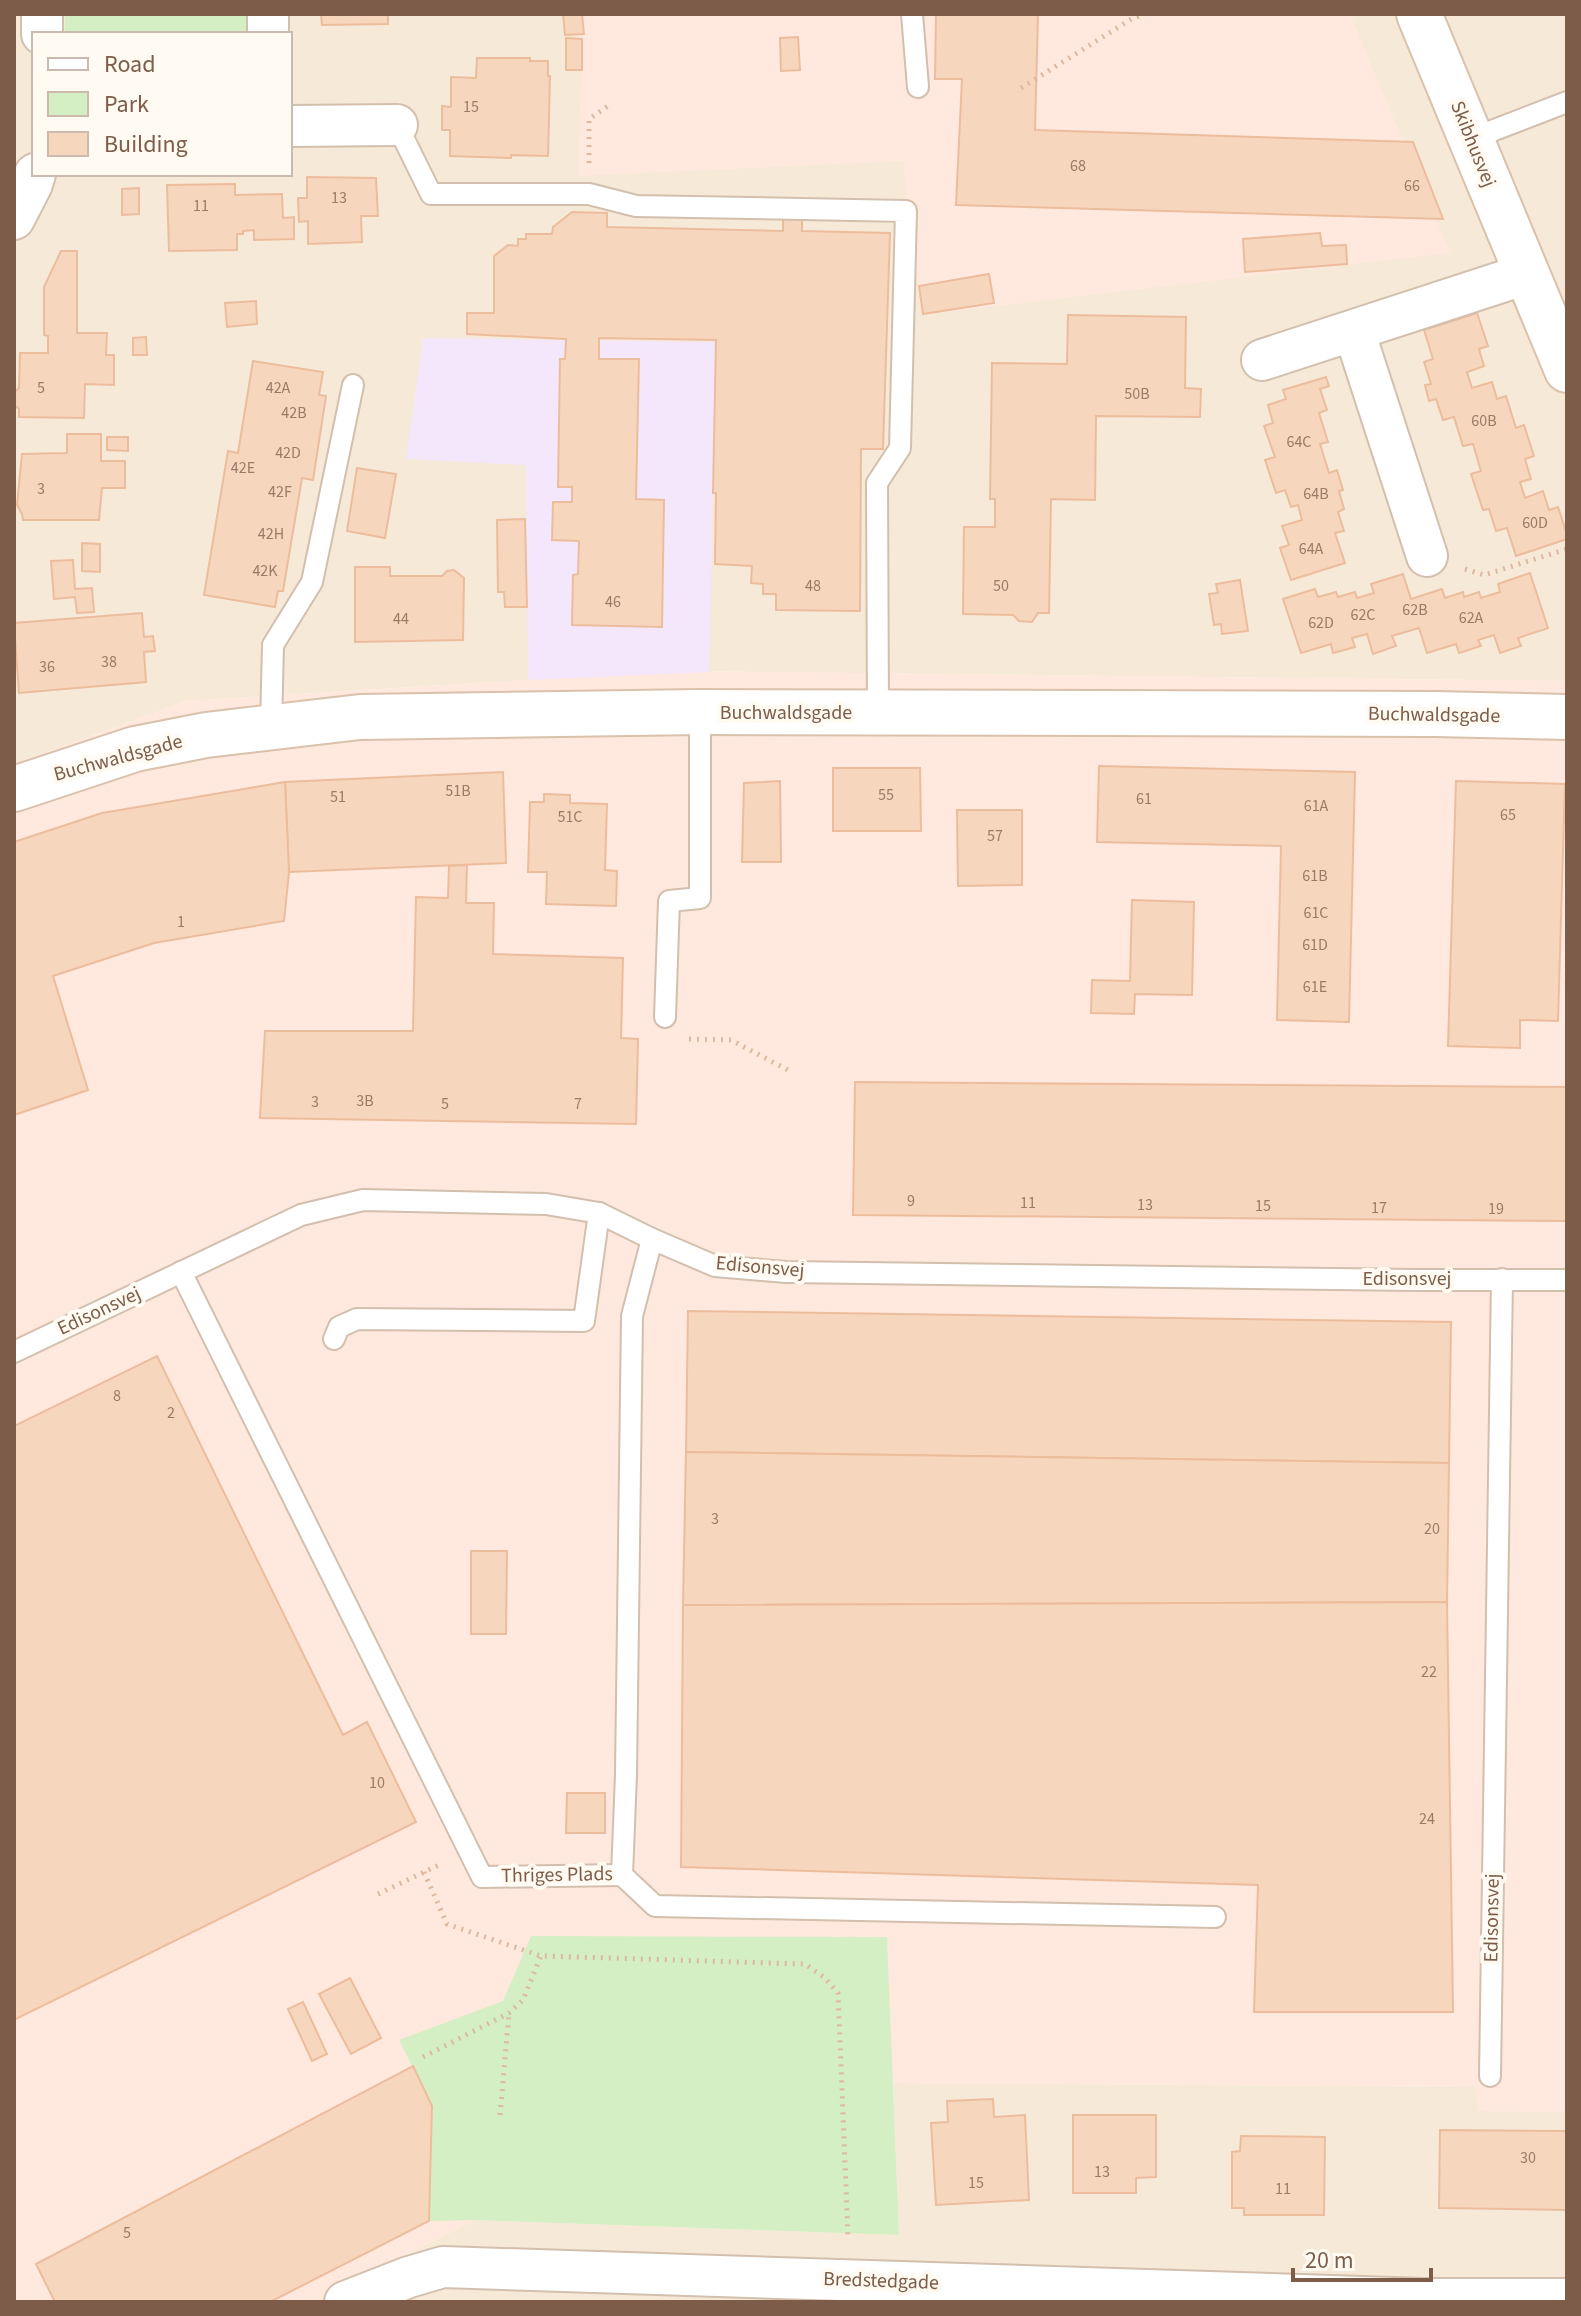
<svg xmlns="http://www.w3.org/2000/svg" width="1581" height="2316" viewBox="0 0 1581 2316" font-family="'Source Sans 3',sans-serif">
<rect width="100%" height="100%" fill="#fef7ea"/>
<!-- residential -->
<g fill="#f7e9d7" fill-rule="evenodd">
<path d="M14,14h1553v667l-892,-10 -489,30 -172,63zM34,34h256v140h-256z"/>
<path d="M893,2083l584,4 1,24 89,1v190h-1255l163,-82 424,15z"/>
</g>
<!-- commercial -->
<g fill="#ffe8dd">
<path d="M580,14h770l100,239 -529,62 -18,-154 -325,15 4,-140z"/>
<path d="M675,671l892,10v1431l-89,-1 -2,-24 -583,-4 6,152 -424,-15 -163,82h-298v-1538l172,-63z"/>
</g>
<!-- education -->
<path fill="#f4e6fb" d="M423,338l293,4 -7,330 -181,8 -2,-215 -120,-6z"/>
<!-- green -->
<g fill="#d5efc5">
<rect x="65" y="14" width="184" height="20"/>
<path d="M531,1936l356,1 12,298 -424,-15 -46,1 3,-115 -33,-66 104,-39z"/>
</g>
<!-- building -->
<g fill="#f7d6be" stroke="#ecbd9d" stroke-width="2">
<path d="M321,14h67v10l-66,1z"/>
<path d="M563,14h19l2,20 -19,1z"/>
<path d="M936,14h102l-3,116 378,12 30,77 -487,-14 6,-126h-27z"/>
<path d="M798,37l2,33 -19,1 -1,-33z"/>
<path d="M566,38l16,1v31h-16z"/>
<path d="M477,58h53v3h18v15h2l-2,80 -37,-1v3l-61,-2v-26h-8v-24l9,1v-30l25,1z"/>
<path d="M307,177l69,1 2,38h-17l1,26 -54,2v-23l-9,1 -1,-24h9z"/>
<path d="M235,184v11l47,-1 1,24 11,-1v22l-40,1v-10l-11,1v3h-6v16l-68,1 -2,-66z"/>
<path d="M139,188v26l-17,1v-26z"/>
<path d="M572,212l35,1v14l176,4v-13h19v13l88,2 -7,216h-22l-1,162 -84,-1v-16h-13v-10l-12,-1 1,-17 -37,-2 1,-71h-3l3,-153 -117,-2v21h40l-3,140 28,1 -2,127 -90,-2 1,-50 5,-1 1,-33 -27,-1 1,-38h19v-15h-14l2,-128h5l1,-20 -99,-5v-21h27v-57l14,-11 10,1v-7h8v-5h26l1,-7z"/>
<path d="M1320,233l2,13 24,-1 1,19 -102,8 -2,-33z"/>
<path d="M61,251h16v82h30l-1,22h8v30l-29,-1 -1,34 -65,-1v-8l-5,-4v-13l5,-4 1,-35h28v-17l-4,-1v-48z"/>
<path d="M989,274l5,29 -71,11 -4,-28z"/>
<path d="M256,301l1,23 -30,3 -2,-24z"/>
<path d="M1477,313l11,33 -9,3 5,17 -17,6 5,16 20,-6 5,17 9,-3 10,32 8,-3 10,31 -9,3 6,20 -11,3 5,16 18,-7 6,19 9,-3 9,28v4l-51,17 -9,-28 -11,3 -7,-22 -6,1 -12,-36 10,-3 -8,-27 -10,2 -9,-29 -11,3 -7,-21 -7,2 -4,-16 6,-1 -7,-22 9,-3 -9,-29z"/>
<path d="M1068,315l118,2 -1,71 16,1 -1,28 -104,-1 -1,84 -44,-1 -2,114h-11l-6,9 -13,-1 -6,-6 -50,-1 1,-87h31v-28h-5l2,-136 75,1z"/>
<path d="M146,337l1,18h-14v-17z"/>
<path d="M253,361l70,11 -4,23 7,1 -13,84 -11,-2 -19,113h-5l-3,16 -71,-12 24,-144 10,2z"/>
<path d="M1326,377l3,9 -9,3 7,21 -8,3 9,29 -8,2 9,29 8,-3 6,20 -4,1 5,18 -6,3 6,19 -9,2 10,30 -54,17 -11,-32 9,-3 -7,-19 20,-6 -4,-15 -7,2 -6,-17 -9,3 -11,-33 10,-3 -11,-31 9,-3 -5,-18 18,-6 -3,-9z"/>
<path d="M67,434h34v27h24v27h-23l-3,32h-76l-1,-6 -5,-9 5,-51 45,-1z"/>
<path d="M107,437h21v14l-21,-1z"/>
<path d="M357,468l39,6 -11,64 -38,-7z"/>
<path d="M525,519l2,88h-22l-1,-15h-6l-1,-72z"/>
<path d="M82,543l18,1v28l-18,-1z"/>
<path d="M73,560l2,29 17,-1 2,24 -17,1 -2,-16 -21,2 -3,-38z"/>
<path d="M355,567h35v9h52l5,-5 7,-1 10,8 -1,62 -108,2z"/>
<path d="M1530,573l18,55 -30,10 3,8 -21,7 -6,-18 -16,5 3,6 -22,7 -3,-9 -29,9 -8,-25 -27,8 4,10 -23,8 -6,-20 -15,4 3,9 -22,6 -2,-9 -30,9 -18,-54 32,-10 3,8 18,-5 2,5 17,-5 2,6 17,-5 -3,-9 32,-10 8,25 31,-10 3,9 18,-6 1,5 15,-5 2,6 19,-6 -2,-8z"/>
<path d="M1240,580l8,51 -26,3 -1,-10 -7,1 -5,-31 9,-1 -2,-9z"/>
<path d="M142,613l2,24 9,-1 2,15 -11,1 2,30 -127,11 -5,-70z"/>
<path d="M1099,766l256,6 -6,250 -72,-2 4,-174 -184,-4z"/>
<path d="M833,768h87l1,63h-88z"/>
<path d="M503,772l3,91 -217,9 -4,-90z"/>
<path d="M780,781l1,81h-39l2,-79z"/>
<path d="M1456,781l109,3 -7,237 -38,-1v28l-72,-2z"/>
<path d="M285,782l4,90 -5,49 -130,22 -101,33 35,114 -74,25v-273l88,-29z"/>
<path d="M544,794l26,1v8l37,1 -2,66 12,1 -1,35 -70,-2 1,-32h-19l2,-70h14z"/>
<path d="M957,810h65v75l-64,1z"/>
<path d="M467,865l-1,38h28l-1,51 130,4 -2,80 17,1 -2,85 -376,-6 5,-87h148l3,-134 32,1 1,-32z"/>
<path d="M1132,900l62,2 -2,93 -57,-1 -1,20 -43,-1 1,-33 38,1z"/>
<path d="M855,1082l712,5v134l-714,-6z"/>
<path d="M688,1311l763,11 -2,141 -763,-11z"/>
<path d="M157,1356l186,379 24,-13 49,100 -402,198v-594z"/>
<path d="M686,1452l763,11 -2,139 -764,3z"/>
<path d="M471,1551h36l-1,83h-35z"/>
<path d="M1447,1602l6,410h-199l4,-127 -577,-18 2,-262z"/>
<path d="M567,1793h38v40h-39z"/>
<path d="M350,1978l31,60 -30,16 -32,-60z"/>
<path d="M303,2002l24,52 -15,7 -24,-52z"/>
<path d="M413,2066l19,40 -3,115 -159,81h-215l-19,-38z"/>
<path d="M993,2099l1,18 31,-2 4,85 -93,5 -5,-82 17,-1 -1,-21z"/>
<path d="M1073,2115h83v62l-20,1v15h-63z"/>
<path d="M1440,2130l127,1v79l-128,-2z"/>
<path d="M1241,2136l84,1 -1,78h-80v-7h-12v-56l8,-1z"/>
</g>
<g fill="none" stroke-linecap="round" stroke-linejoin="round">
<!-- lane casing -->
<g stroke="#d3bfad" stroke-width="24">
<g id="lane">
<path d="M912,14l6,73"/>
<path d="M397,125l34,69h158l47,12 270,5 -6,237 -23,35 1,230"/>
<path d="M1471,139l96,-37"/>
<path d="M271,726l2,-81 39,-63 41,-197"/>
<path d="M665,1017l4,-116 31,-3v-186"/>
<path d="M181,1272l301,605 140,-2 4,-101 6,-458 20,-77"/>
<path d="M334,1339l5,-12 18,-8 227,2 15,-108"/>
<path d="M14,1352l287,-137 62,-15 183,4 53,9 53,26 63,27 71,6 630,8h151"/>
<path d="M622,1875l33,31 560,11"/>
<path d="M1490,2076l12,-797"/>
</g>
</g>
<!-- street casing -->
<g stroke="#d3bfad" stroke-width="44">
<g id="street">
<path d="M42,14v20"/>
<path d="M268,14v20"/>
<path d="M290,126l107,-1"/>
<path d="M14,219l18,-35 3,-10"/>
<path d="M1354,331l73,225"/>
<path d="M1262,360l264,-86"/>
<path d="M345,2302l64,-25 34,-10 981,32h143"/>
</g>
</g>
<!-- secondary casing -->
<g stroke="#d9c1ac" stroke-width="48">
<g id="secondary">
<path d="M1419,14l148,356"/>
<path d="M14,789l121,-40 71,-14 154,-18 340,-5 735,2 132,3"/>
</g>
</g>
<!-- path -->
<g stroke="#ddb9a0" stroke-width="5" stroke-dasharray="2 6" stroke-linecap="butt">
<path d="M1021,88l112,-70 12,-4"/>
<path d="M589,163v-44l19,-13"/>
<path d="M1465,569l19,6 83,-26"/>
<path d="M689,1039l42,1 57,30"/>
<path d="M424,1872l23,52 94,32 264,8 20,14 13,15 10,243"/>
<path d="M378,1894l61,-29"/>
<path d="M423,2057l86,-44 14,-13 18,-44"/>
<path d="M500,2115l9,-101"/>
</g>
<!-- lane -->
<use href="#lane" stroke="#fff" stroke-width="20"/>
<!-- street -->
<use href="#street" stroke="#fff" stroke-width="40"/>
<!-- secondary -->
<use href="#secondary" stroke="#fff" stroke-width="44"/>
</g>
<g text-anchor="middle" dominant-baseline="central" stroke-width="8" stroke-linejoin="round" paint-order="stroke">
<!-- number labels -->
<g font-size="16" fill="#9c7b66">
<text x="471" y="107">15</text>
<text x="1078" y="166">68</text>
<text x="1412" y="186">66</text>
<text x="339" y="198">13</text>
<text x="201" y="206">11</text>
<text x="41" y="388">5</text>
<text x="278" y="388">42A</text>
<text x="1137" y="394">50B</text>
<text x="294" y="413">42B</text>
<text x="1484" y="421">60B</text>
<text x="1299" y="442">64C</text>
<text x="288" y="453">42D</text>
<text x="243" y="468">42E</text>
<text x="41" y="489">3</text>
<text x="280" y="492">42F</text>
<text x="1316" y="494">64B</text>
<text x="1535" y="523">60D</text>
<text x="271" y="534">42H</text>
<text x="1311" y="549">64A</text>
<text x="265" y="571">42K</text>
<text x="813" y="586">48</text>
<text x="1001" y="586">50</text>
<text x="613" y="602">46</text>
<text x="1415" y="610">62B</text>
<text x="1363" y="615">62C</text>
<text x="1471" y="618">62A</text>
<text x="401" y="619">44</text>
<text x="1321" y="623">62D</text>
<text x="109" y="662">38</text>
<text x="47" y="667">36</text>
<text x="458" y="791">51B</text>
<text x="886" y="795">55</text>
<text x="338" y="797">51</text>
<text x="1144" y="799">61</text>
<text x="1316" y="806">61A</text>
<text x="1508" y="815">65</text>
<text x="570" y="817">51C</text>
<text x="995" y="836">57</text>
<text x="1315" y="876">61B</text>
<text x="1316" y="913">61C</text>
<text x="181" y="922">1</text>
<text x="1315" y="945">61D</text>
<text x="1315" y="987">61E</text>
<text x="365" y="1101">3B</text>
<text x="315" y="1102">3</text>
<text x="445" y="1104">5</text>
<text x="578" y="1104">7</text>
<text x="911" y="1201">9</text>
<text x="1028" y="1203">11</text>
<text x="1145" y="1205">13</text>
<text x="1263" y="1206">15</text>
<text x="1379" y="1208">17</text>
<text x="1496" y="1209">19</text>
<text x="117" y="1396">8</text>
<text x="171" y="1413">2</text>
<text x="715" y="1519">3</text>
<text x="1432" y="1529">20</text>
<text x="1429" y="1672">22</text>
<text x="377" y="1783">10</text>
<text x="1427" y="1819">24</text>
<text x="1528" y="2158">30</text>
<text x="1102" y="2172">13</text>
<text x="976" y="2183">15</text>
<text x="1283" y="2189">11</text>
<text x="127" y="2233">5</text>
</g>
<!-- street labels -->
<g font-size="20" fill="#7d5d49" stroke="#fffaf2">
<text transform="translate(1473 144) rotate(68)">Skibhusvej</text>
<text x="786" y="713">Buchwaldsgade</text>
<text transform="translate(1434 715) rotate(1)">Buchwaldsgade</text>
<text transform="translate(118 758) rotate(-15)">Buchwaldsgade</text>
<text transform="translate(760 1267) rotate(5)">Edisonsvej</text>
<text x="1407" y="1279">Edisonsvej</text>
<text transform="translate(99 1311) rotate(-25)">Edisonsvej</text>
<text transform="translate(557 1875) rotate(-1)">Thriges Plads</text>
<text transform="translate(1492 1918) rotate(-89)">Edisonsvej</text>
<text transform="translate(881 2281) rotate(2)">Bredstedgade</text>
</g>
</g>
<!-- border -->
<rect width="1581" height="2316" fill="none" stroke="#7d5d49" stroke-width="32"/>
<!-- legend -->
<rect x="32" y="32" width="260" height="144" fill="#fffaf2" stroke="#cbbbae" stroke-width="2"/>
<rect x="48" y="58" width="40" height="12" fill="#ffffff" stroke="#cbbbae" stroke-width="2"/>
<text x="104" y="72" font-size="24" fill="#7d5d49">Road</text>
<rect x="48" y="92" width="40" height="24" fill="#d5efc5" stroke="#cbbbae" stroke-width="2"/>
<text x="104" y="112" font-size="24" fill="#7d5d49">Park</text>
<rect x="48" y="132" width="40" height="24" fill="#f7d6be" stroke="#cbbbae" stroke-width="2"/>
<text x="104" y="152" font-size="24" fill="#7d5d49">Building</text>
<!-- scale -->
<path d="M1293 2268v12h138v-12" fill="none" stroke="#7d5d49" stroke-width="4"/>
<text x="1305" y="2268" font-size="24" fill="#7d5d49" stroke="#fffaf2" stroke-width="6" paint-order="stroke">20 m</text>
</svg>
